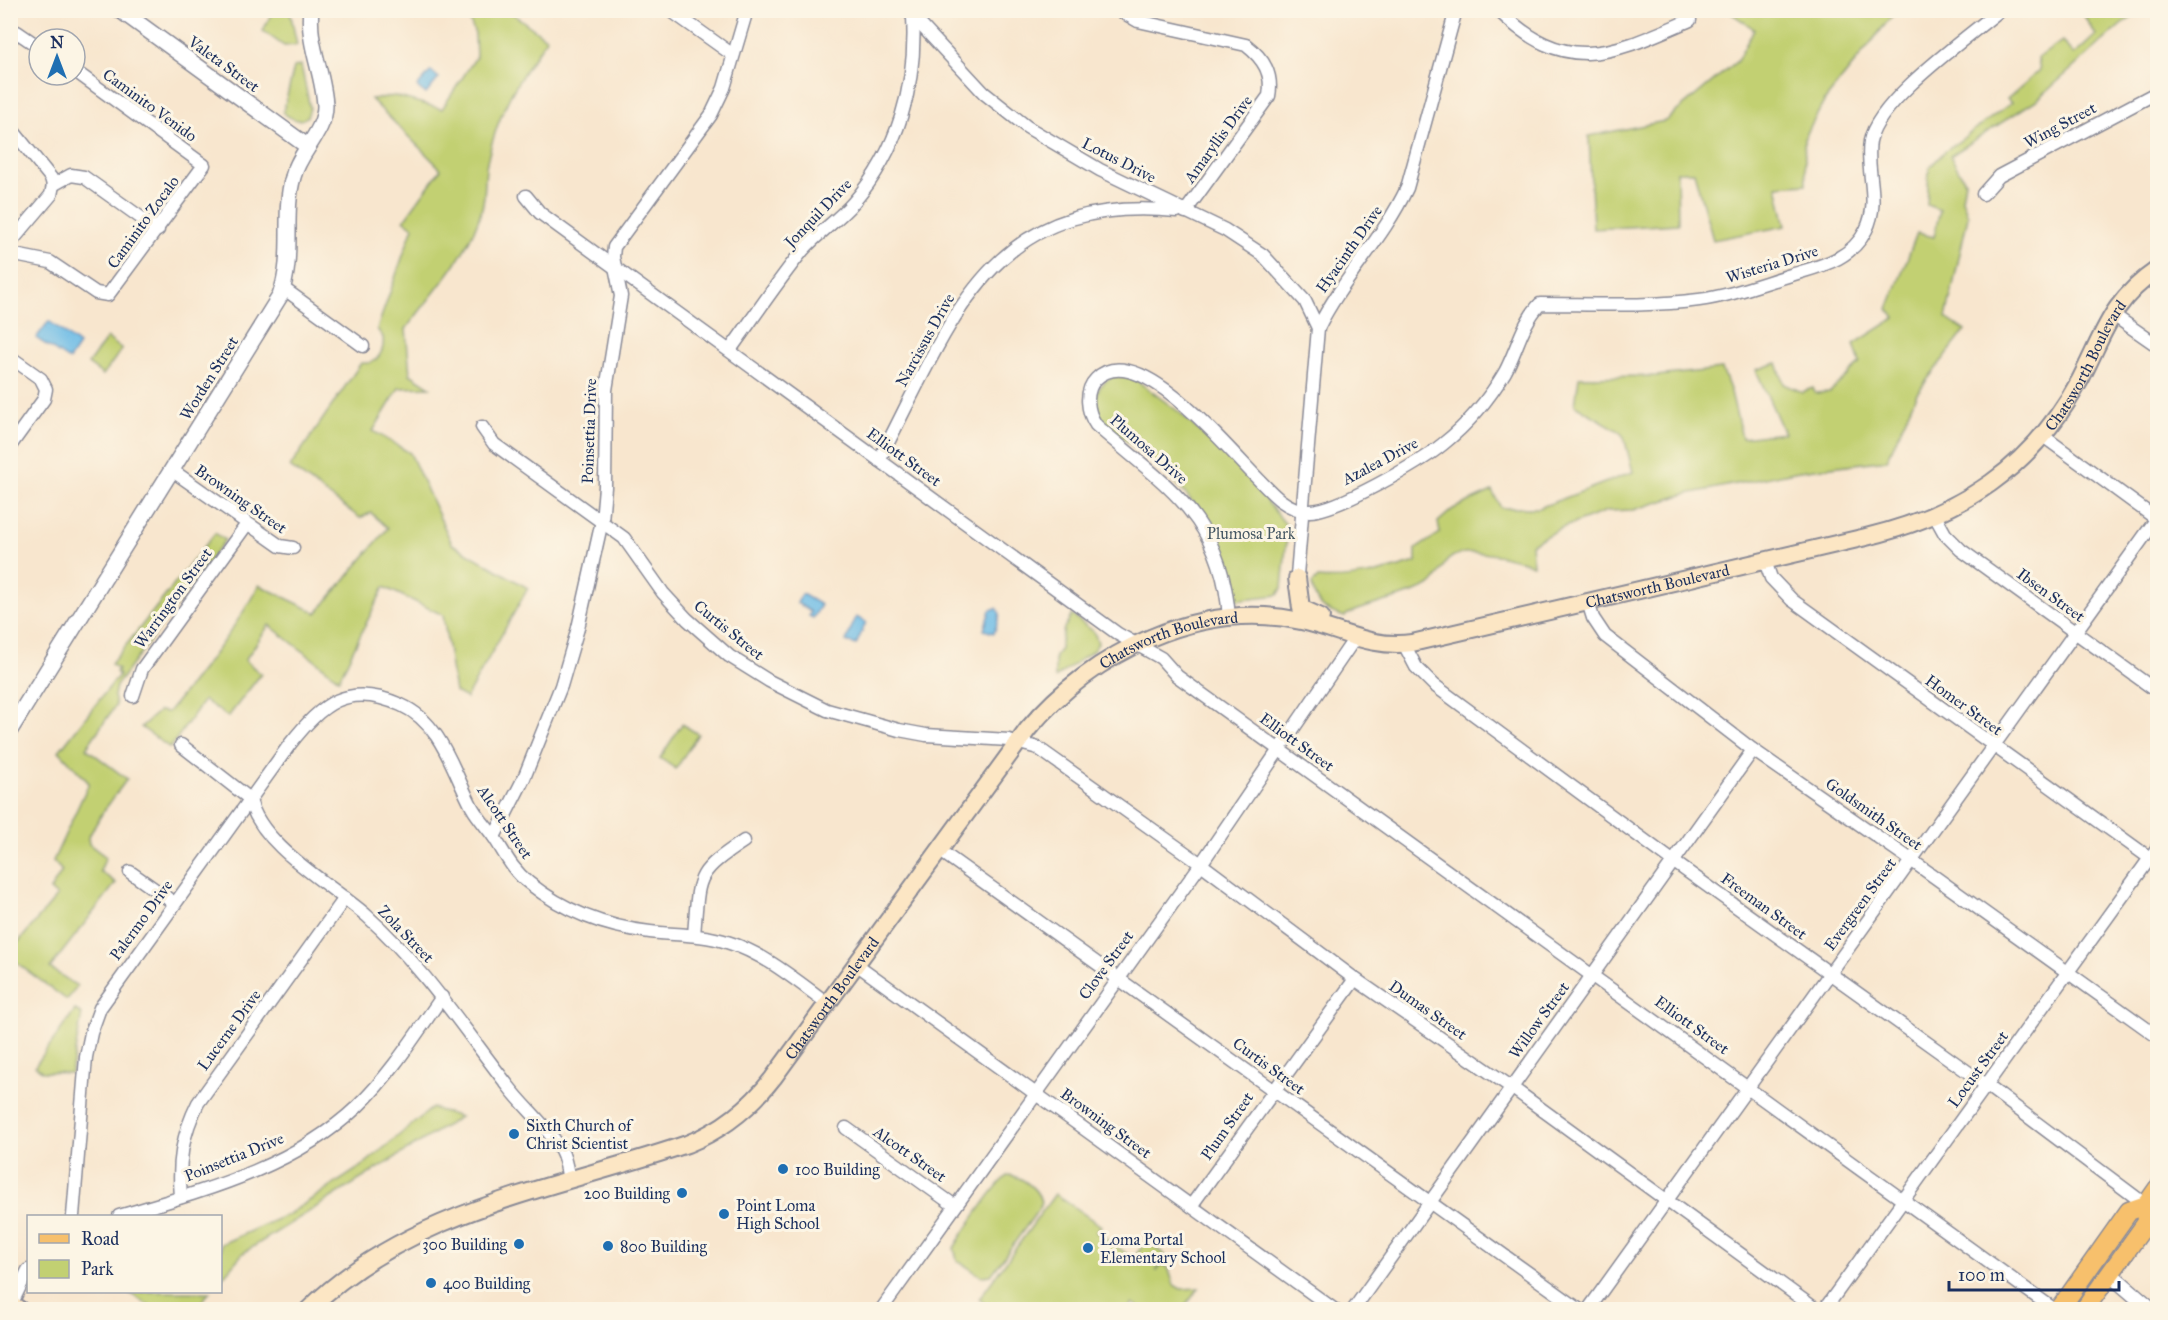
<svg xmlns="http://www.w3.org/2000/svg" width="2168" height="1320" viewBox="0 0 2168 1320" font-family="'IM FELL Great Primer',serif">
<rect width="100%" height="100%" fill="#fcf5e5"/>
<filter id="ink" filterUnits="userSpaceOnUse"><feTurbulence type="fractalNoise" baseFrequency=".0167" numOctaves="2"/><feDisplacementMap in="SourceGraphic" scale="12" xChannelSelector="R" yChannelSelector="G"/><feConvolveMatrix kernelMatrix="1 2 1 2 8 2 1 2 1" color-interpolation-filters="sRGB"/></filter>
<filter id="wash" filterUnits="userSpaceOnUse"><feTurbulence type="fractalNoise" baseFrequency=".008" numOctaves="4" result="noise"/><feDisplacementMap in="SourceGraphic" scale="24" xChannelSelector="R" yChannelSelector="G"/><feGaussianBlur stdDeviation="1.35" result="paint"/><feColorMatrix in="noise" values="0 0 0 0 0 0 0 0 0 0 0 0 0 0 0 0 0 1.4 0 .05"/><feComposite in="paint" operator="in"/></filter>
<g filter="url(#wash)">
<rect width="100%" height="100%" fill="#f8e6ce"/>
<!-- green -->
<g fill="#c2d072" stroke="#6e8068" stroke-width="1.5">
<path d="M273,10l17,1 7,34 -13,1 -21,-15z"/>
<path d="M466,11h43l38,28c-31,43 -48,70 -60,123 -3,15 -1,31 -5,46 -11,45 -49,84 -76,121l4,45 20,13 -31,1 -26,43 37,22 42,91 76,44 -62,110 -11,-6 -12,-77 -59,-28 -45,92 -70,-54 -24,35 16,14 -33,43 -24,-17 -34,48 -29,-21 18,-16 9,1c33,-40 66,-81 91,-127l58,28 71,-85 -17,-15 -11,5 -70,-51 71,-104c16,2 24,-11 22,-26l-6,-8 36,-102 -9,-7 37,-51 -70,-70 24,-3 47,13 34,-52 -1,-23z"/>
<path d="M1728,11h168l-71,89 -21,39 2,45 -29,2 9,40 -73,14 -19,-68h-17l1,52 -85,5 -4,-93 76,-15 72,-60 17,-32z"/>
<path d="M2086,11h56l-21,14 -83,74 -88,57 15,25 -3,18 6,17 -22,102 19,13 -48,62 -30,67 -88,11 -117,24 -49,15 -26,1 -48,18 -28,15 2,21c-19,-7 -69,-21 -85,-5 -7,7 -10,21 -19,26 -23,12 -57,17 -83,29l-1,2c-20,-6 -30,-11 -33,-33l6,-6c34,3 66,-6 98,-16v-13l24,-16 -2,-11 15,-13 39,-18 9,17h38l94,-36 -9,-35 -5,-6 -44,-26 4,-28 78,-1 65,-7 9,23 11,46 42,-5 -28,-63 21,-7 7,21 18,8 11,-4 2,5 15,-1 30,-29 -6,-19 41,-26 -7,-9 29,-76 17,4 6,-27 -13,-5 2,-37 14,-15 68,-50 -4,-4 33,-29 -2,-12 24,-17 12,14 22,-20 -13,-21z"/>
<path d="M301,65l9,43 -3,9c-9,6 -15,2 -24,-4l11,-46z"/>
<path d="M107,338l15,11 -19,26 -15,-11z"/>
<path d="M1114,376l18,1 47,35 64,60 44,54 -3,4 3,6 -5,52 -4,7 -44,5c-10,-64 -40,-105 -90,-146 -14,-12 -36,-23 -46,-39 -6,-18 -1,-31 16,-39z"/>
<path d="M215,533l10,7 -109,146 -2,10 2,9 -30,43 41,31 -24,33 -15,26 1,6 17,13 -6,14 16,12 -66,85 27,18 -10,14 -57,-42 1,-7 46,-55 -7,-6 12,-19 -9,-10 36,-78 -30,-32 60,-76 -3,-3 2,-3 -7,-5z"/>
<path d="M1072,615l22,17 4,11 -4,7 -39,28v-22l4,-4 5,-24z"/>
<path d="M682,724l16,10 -22,35 -16,-11z"/>
<path d="M75,1010l7,4 -11,59 -28,-1 -8,-6z"/>
<path d="M432,1108l28,9 -217,136 -22,26v-35l68,-30 73,-48z"/>
<path d="M1009,1175c14,2 33,16 32,31l-47,65 -3,4 -10,1 -24,-16 -3,-12c7,-12 45,-70 55,-73z"/>
<path d="M1055,1194l46,32 -5,6 37,26 14,-17 19,15 -10,15 5,-6 7,2 6,18 7,4 18,-1 -16,21h-41l-9,-6 -5,7h-135l-14,-11z"/>
<path d="M128,1292h82l-16,18 -40,-1z"/>
</g>
<!-- water -->
<g fill="#6cbbe6" stroke="#4475a2" stroke-width="1.5">
<path d="M431,71l8,7 -13,16 -9,-7z"/>
<path d="M49,321l30,24 -10,15 -33,-22z"/>
<path d="M802,594l19,11 -8,13 -4,-2 2,-4 -14,-9z"/>
<path d="M997,608l3,6 -6,19 -10,-3 6,-20z"/>
<path d="M856,617l10,5 -10,23 -10,-4z"/>
</g>
</g>
<g filter="url(#ink)">
<g fill="none" stroke-linecap="round" stroke-linejoin="round">
<!-- minor casing -->
<g stroke="#8a8a96" stroke-width="15">
<g id="minor">
<path d="M670,10l63,45"/>
<path d="M907,10l77,83 43,34 73,43 125,60 38,25 42,46 13,27"/>
<path d="M1119,10l19,11 108,24c18,14 27,29 23,51l-84,116"/>
<path d="M1498,10c69,67 114,44 192,10"/>
<path d="M10,40l7,-8 22,15"/>
<path d="M10,127l41,51 2,7"/>
<path d="M53,185l18,-10 13,2 74,53"/>
<path d="M1983,194l16,-18 159,-84"/>
<path d="M526,196l14,17 578,421 43,24 16,18 878,634"/>
<path d="M11,242l40,-47 2,-10"/>
<path d="M15,255l35,7 46,31 12,2 96,-130 -129,-94"/>
<path d="M283,288l80,58"/>
<path d="M2112,314l46,32"/>
<path d="M730,350c24,-33 47,-68 73,-100 15,-17 35,-30 50,-47 45,-52 64,-118 60,-186"/>
<path d="M10,357l31,22 5,10 -2,10 -34,47"/>
<path d="M482,427l12,17 130,94 39,55 24,26 42,37 40,25 58,29 72,20 27,5 83,5 29,8 163,116 154,115 156,108 306,223"/>
<path d="M2043,436l115,84"/>
<path d="M879,460c73,-139 110,-268 298,-249"/>
<path d="M173,471l107,75 13,2"/>
<path d="M1935,516l10,18 16,16 197,142"/>
<path d="M1765,561l6,17 21,22 366,264"/>
<path d="M1296,587l22,-259c25,-50 65,-89 89,-140l49,-178"/>
<path d="M1588,602l5,16 12,18 148,114 158,110 247,177"/>
<path d="M1229,618c-7,-103 -63,-131 -133,-193 -9,-13 -12,-34 0,-46 46,-47 151,96 184,121 8,6 19,11 29,11 26,1 112,-49 134,-67 24,-19 46,-45 62,-72 12,-22 17,-49 35,-68 52,0 107,3 159,-4 31,-4 62,-16 92,-25 29,-9 60,-15 75,-45 15,-30 -1,-59 4,-89 8,-41 97,-103 130,-131"/>
<path d="M1404,644l12,23 18,18 240,177 312,223 160,120"/>
<path d="M133,696l9,-27 105,-145"/>
<path d="M181,745l69,54c9,46 82,86 117,117 56,50 96,112 142,171 16,21 39,40 52,63 5,9 6,20 8,31"/>
<path d="M494,837l30,-59 37,-92 17,-58 24,-107 3,-34 1,-97 15,-94 -8,-39 1,-10 97,-132 13,-27 23,-78"/>
<path d="M939,850l641,460"/>
<path d="M130,872l44,31"/>
<path d="M694,935c5,-59 0,-61 50,-94"/>
<path d="M856,964l479,346"/>
<path d="M846,1128l109,78"/>
<path d="M181,1197c-3,-35 1,-62 17,-94l147,-205"/>
<path d="M1191,1206l164,-227"/>
<path d="M73,1216l13,-159 5,-24 9,-25 190,-264c32,-40 57,-63 111,-39 41,18 52,67 71,102 6,11 15,20 22,30 11,17 18,33 35,46 35,28 77,44 121,49 26,3 52,2 77,10 37,11 70,39 100,61"/>
<path d="M119,1216c84,-25 174,-48 239,-110 33,-32 58,-72 84,-109"/>
<path d="M12,1303l16,-33"/>
<path d="M881,1310l320,-446 154,-226"/>
<path d="M1353,1310l400,-560"/>
<path d="M1588,1310l570,-793"/>
<path d="M1824,1310l334,-463"/>
</g>
</g>
<!-- tertiary casing -->
<g stroke="#8a8a96" stroke-width="18">
<g id="tertiary">
<path d="M120,10l187,136"/>
<path d="M10,730l270,-434c15,-41 2,-80 13,-119 6,-25 32,-45 32,-71 -1,-32 -18,-62 -14,-96"/>
<path d="M2110,1274l42,36"/>
</g>
</g>
<!-- secondary casing -->
<g stroke="#8a8a96" stroke-width="20">
<g id="secondary">
<path d="M1297,578l4,30 20,9"/>
<path d="M10,1303l10,7"/>
<path id="s1" d="M308,1310c101,-101 251,-122 379,-166 35,-14 63,-36 86,-66l255,-349c64,-77 172,-130 273,-108 39,8 70,28 111,22l454,-106c96,-23 166,-69 214,-157 25,-48 30,-78 78,-111"/>
</g>
</g>
<!-- primary casing -->
<g stroke="#8a8a96" stroke-width="21">
<g id="primary">
<path d="M2059,1310l70,-99 17,-6 12,-17"/>
<path d="M2084,1310l63,-88 -1,-17"/>
</g>
</g>
<!-- minor -->
<use href="#minor" stroke="#fff" stroke-width="12"/>
<!-- tertiary -->
<use href="#tertiary" stroke="#fff" stroke-width="15"/>
<!-- secondary -->
<use href="#secondary" stroke="#fce6c4" stroke-width="16"/>
<!-- primary -->
<use href="#primary" stroke="#f7c06c" stroke-width="18"/>
</g>
</g>
<!-- markers -->
<g fill="#1f6fb2" stroke="#fcf5e5" stroke-width="2">
<circle cx="514" cy="1134" r="6"/>
<circle cx="783" cy="1169" r="6"/>
<circle cx="682" cy="1193" r="6"/>
<circle cx="724" cy="1214" r="6"/>
<circle cx="519" cy="1244" r="6"/>
<circle cx="608" cy="1246" r="6"/>
<circle cx="1088" cy="1248" r="6"/>
<circle cx="431" cy="1283" r="6"/>
</g>
<g text-anchor="middle" dominant-baseline="central" stroke-width="6" stroke-linejoin="round" paint-order="stroke">
<!-- street labels -->
<g font-size="16" fill="#1b2f5e" stroke="#fcf5e5">
<text transform="translate(224 64) rotate(36)">Valeta Street</text>
<text transform="translate(150 105) rotate(36)">Caminito Venido</text>
<text transform="translate(2060 125) rotate(-28)">Wing Street</text>
<text transform="translate(1218 139) rotate(-54)">Amaryllis Drive</text>
<text transform="translate(1119 160) rotate(27)">Lotus Drive</text>
<text transform="translate(818 213) rotate(-46)">Jonquil Drive</text>
<text transform="translate(143 222) rotate(-54)">Caminito Zocalo</text>
<text transform="translate(1349 249) rotate(-55)">Hyacinth Drive</text>
<text transform="translate(1772 264) rotate(-17)">Wisteria Drive</text>
<text transform="translate(925 340) rotate(-61)">Narcissus Drive</text>
<text stroke="none"><textPath href="#s1" startOffset="2138">Chatsworth Boulevard</textPath></text>
<text transform="translate(209 378) rotate(-58)">Worden Street</text>
<text transform="translate(589 431) rotate(-88)">Poinsettia Drive</text>
<text transform="translate(1149 449) rotate(41)">Plumosa Drive</text>
<text transform="translate(904 457) rotate(36)">Elliott Street</text>
<text transform="translate(1380 461) rotate(-28)">Azalea Drive</text>
<text transform="translate(241 499) rotate(35)">Browning Street</text>
<text stroke="none"><textPath href="#s1" startOffset="1634">Chatsworth Boulevard</textPath></text>
<text transform="translate(2051 595) rotate(36)">Ibsen Street</text>
<text transform="translate(173 598) rotate(-54)">Warrington Street</text>
<text transform="translate(729 630) rotate(39)">Curtis Street</text>
<text stroke="none"><textPath href="#s1" startOffset="1131">Chatsworth Boulevard</textPath></text>
<text transform="translate(1964 705) rotate(36)">Homer Street</text>
<text transform="translate(1297 742) rotate(36)">Elliott Street</text>
<text transform="translate(1874 814) rotate(35)">Goldsmith Street</text>
<text transform="translate(505 822) rotate(56)">Alcott Street</text>
<text transform="translate(1860 904) rotate(-54)">Evergreen Street</text>
<text transform="translate(1764 906) rotate(36)">Freeman Street</text>
<text transform="translate(141 920) rotate(-54)">Palermo Drive</text>
<text transform="translate(406 934) rotate(46)">Zola Street</text>
<text transform="translate(1106 965) rotate(-54)">Clove Street</text>
<text stroke="none"><textPath href="#s1" startOffset="627">Chatsworth Boulevard</textPath></text>
<text transform="translate(1428 1010) rotate(35)">Dumas Street</text>
<text transform="translate(1539 1020) rotate(-54)">Willow Street</text>
<text transform="translate(1692 1025) rotate(36)">Elliott Street</text>
<text transform="translate(229 1030) rotate(-54)">Lucerne Drive</text>
<text transform="translate(1269 1066) rotate(36)">Curtis Street</text>
<text transform="translate(1978 1069) rotate(-54)">Locust Street</text>
<text transform="translate(1106 1123) rotate(36)">Browning Street</text>
<text transform="translate(1227 1126) rotate(-55)">Plum Street</text>
<text transform="translate(910 1154) rotate(35)">Alcott Street</text>
<text transform="translate(234 1157) rotate(-22)">Poinsettia Drive</text>
</g>
<!-- park labels -->
<g font-size="16" fill="#455763" stroke="#fcf5e5">
<text x="1251" y="533">Plumosa Park</text>
</g>
<!-- poi labels -->
<g font-size="16" fill="#1b2f5e" stroke="#fcf5e5" text-anchor="start">
<text x="526" y="1125">Sixth Church of<tspan x="526" dy="18">Christ Scientist</tspan></text>
<text x="795" y="1169">100 Building</text>
<text x="670" y="1193" text-anchor="end">200 Building</text>
<text x="736" y="1205">Point Loma<tspan x="736" dy="18">High School</tspan></text>
<text x="1100" y="1239">Loma Portal<tspan x="1100" dy="18">Elementary School</tspan></text>
<text x="507" y="1244" text-anchor="end">300 Building</text>
<text x="620" y="1246">800 Building</text>
<text x="443" y="1283">400 Building</text>
</g>
</g>
<!-- margin -->
<rect width="2168" height="1320" fill="none" stroke="#fcf5e5" stroke-width="36"/>
<!-- legend -->
<rect x="27" y="1215" width="195" height="78" fill="#fcf5e5" stroke="#a2a6af" stroke-width="1.5"/>
<rect x="39" y="1234" width="30" height="9" fill="#f7c06c" stroke="#a2a6af" stroke-width="1.5"/>
<text x="81" y="1245" font-size="18" fill="#1b2f5e">Road</text>
<rect x="39" y="1260" width="30" height="18" fill="#c2d072" stroke="#a2a6af" stroke-width="1.5"/>
<text x="81" y="1275" font-size="18" fill="#1b2f5e">Park</text>
<!-- north arrow -->
<g transform="translate(57 57)"><circle r="28" fill="#fcf5e5" stroke="#a2a6af" stroke-width="1.5"/>
<path d="M0-4.5L10 22L0 15L-10 22Z" fill="#1f6fb2"/>
<text y="-9" font-size="16" font-weight="bold" text-anchor="middle" fill="#1b2f5e">N</text>
</g>
<!-- scale -->
<path d="M1949 1281v9h170v-9" fill="none" stroke="#1b2f5e" stroke-width="3"/>
<text x="1958" y="1281" font-size="18" fill="#1b2f5e" stroke="#fcf5e5" stroke-width="4.5" paint-order="stroke">100 m</text>
</svg>
